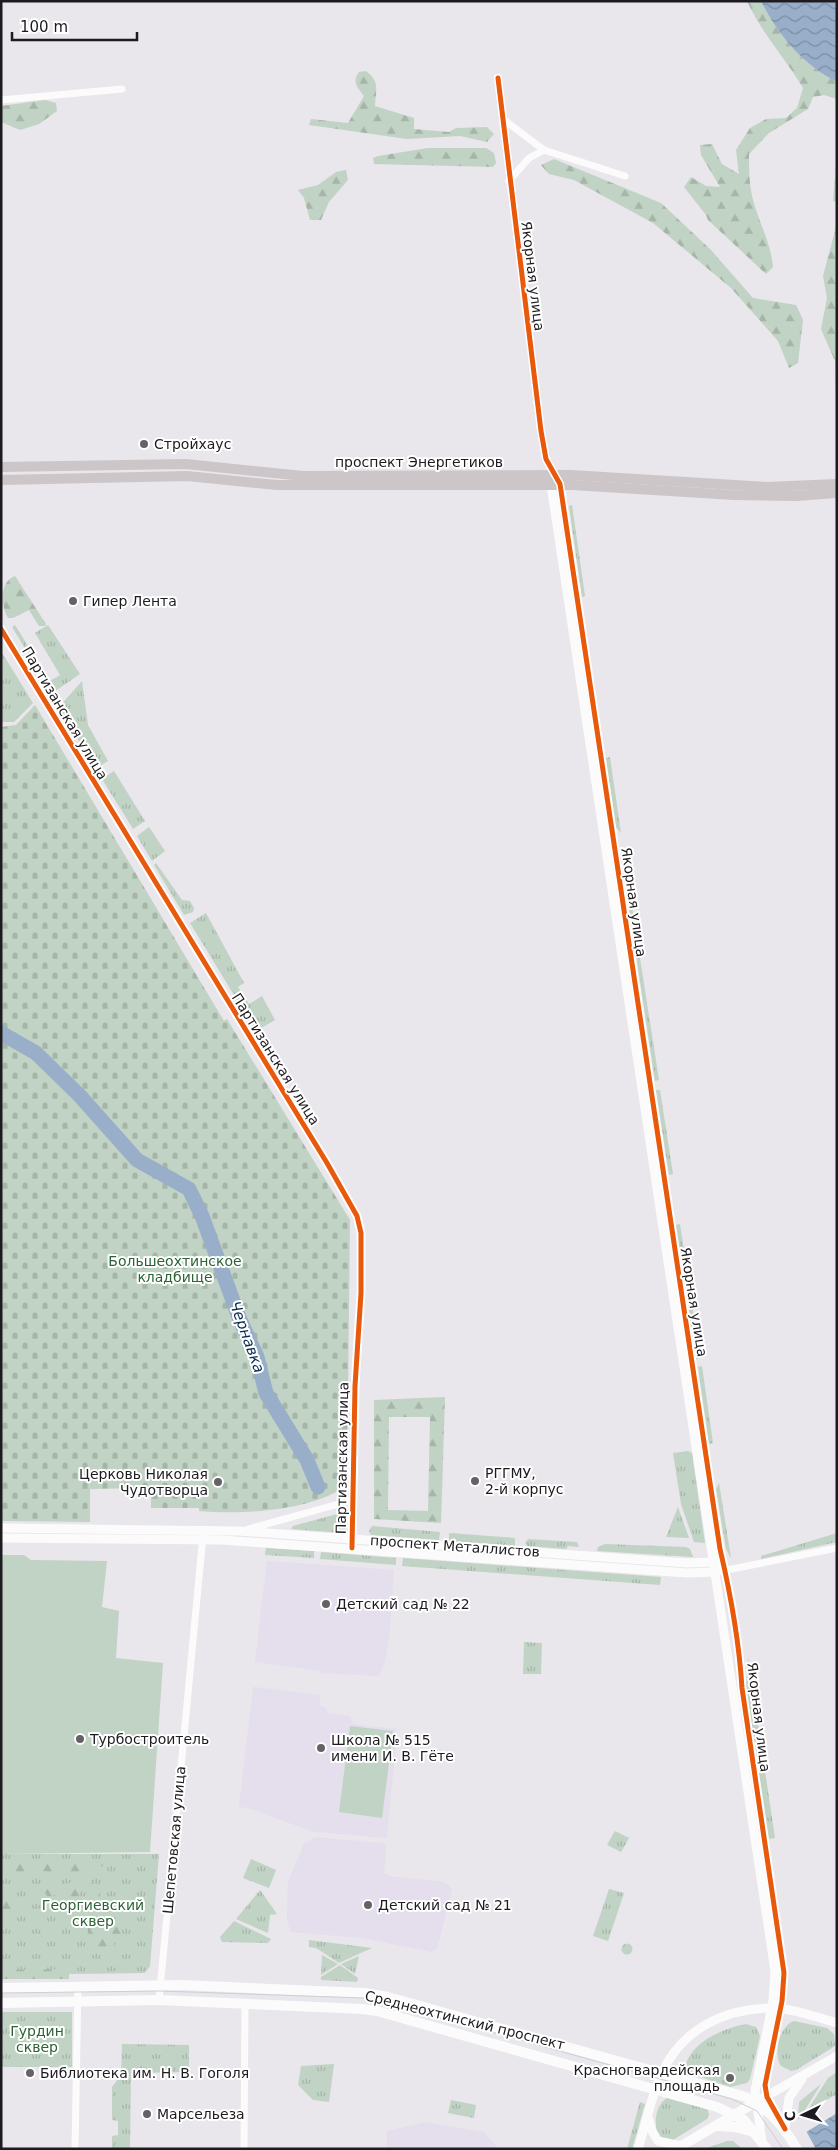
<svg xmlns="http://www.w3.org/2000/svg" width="838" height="2150" viewBox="0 0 838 2150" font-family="'DejaVu Sans',sans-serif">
<defs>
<pattern id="grass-tufts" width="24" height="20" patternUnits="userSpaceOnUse" patternTransform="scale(1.25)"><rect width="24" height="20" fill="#c1d3c4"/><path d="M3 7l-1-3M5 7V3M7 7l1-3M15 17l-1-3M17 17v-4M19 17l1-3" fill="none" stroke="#a5b5a8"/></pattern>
<pattern id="forest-firs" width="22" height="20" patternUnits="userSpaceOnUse" patternTransform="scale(1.25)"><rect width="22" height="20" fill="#c1d3c4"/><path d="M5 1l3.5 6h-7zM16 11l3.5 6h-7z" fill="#a5b5a8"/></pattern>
<pattern id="cemetery-stones" width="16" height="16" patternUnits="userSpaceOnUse" patternTransform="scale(1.25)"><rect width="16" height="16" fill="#c1d3c4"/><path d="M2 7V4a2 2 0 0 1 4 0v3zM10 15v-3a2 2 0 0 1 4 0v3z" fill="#a5b5a8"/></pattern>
<pattern id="water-waves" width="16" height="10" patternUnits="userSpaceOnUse" patternTransform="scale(1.25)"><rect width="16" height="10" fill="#99aec9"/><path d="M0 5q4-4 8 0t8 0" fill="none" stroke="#7c8da3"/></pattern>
</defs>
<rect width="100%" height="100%" fill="#e9e6ec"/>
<!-- education -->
<g fill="#e4deed">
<path d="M267,1561l127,9 -5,69 -5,25 -5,12 -59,-3v-2l-65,-9z"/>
<path d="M253,1687l67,8v11l7,2v5l23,3 3,8 44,5 -10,109 -73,-6 -66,-24 -9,-1z"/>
<path d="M315,1837l67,6 4,3 -2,27 4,3 56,6 8,7 -15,60 -6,3 -69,-14 -71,-6 -4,-12 1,-38 16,-38z"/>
<path d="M426,2122l58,10 14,17h-111v-18z"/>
</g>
<!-- grass -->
<g fill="url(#grass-tufts)">
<path d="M572,505l13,91 -3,1 -13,-91z"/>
<path d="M15,625l29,47 -3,2 -29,-47z"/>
<path d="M48,625l32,49 -29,20 -6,-10 15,-9 -25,-42z"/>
<path d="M1,651l32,52 -19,19h-13z"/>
<path d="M82,681l6,44 20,36 -10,6h-4l-35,-60z"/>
<path d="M610,757l11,76 -5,-6 -10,-69z"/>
<path d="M114,771l31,50 -12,8 -31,-50z"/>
<path d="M149,827l16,24 -13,10 -15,-25z"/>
<path d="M623,849l36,231 -4,1 -34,-226z"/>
<path d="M156,863l26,37 8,1 4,7 -1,4 -9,3 -30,-50z"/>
<path d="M206,913l38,70 -6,4 11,17 13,-8 13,24 -19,11 -66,-108z"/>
<path d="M656,1090h4l13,84 -4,1z"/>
<path d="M680,1224l20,134 -4,1 -20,-134z"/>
<path d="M702,1366l11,77 -4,1 -11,-77z"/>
<path d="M688,1451l4,2 13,90 -11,-1 -13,-38 -8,-51z"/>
<path d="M719,1483l12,75 -5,-9 -10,-60z"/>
<path d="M678,1507l11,31 -23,-1z"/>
<path d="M341,1513l5,4v12l-3,4 -52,-4 2,-3z"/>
<path d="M372,1526l68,6 -1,8 -68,-5 -2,-4z"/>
<path d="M449,1533l66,5v8l-66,-5z"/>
<path d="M837,1533v9l-76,17v-3z"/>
<path d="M528,1539l49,3 2,5 -11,-1 -2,3 -39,-3 -2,-3z"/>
<path d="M605,1544l81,3 4,2 3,8 -96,-6 1,-4z"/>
<path d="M266,1548l48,3v7l-49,-3z"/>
<path d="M321,1552l75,6v7l-76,-6z"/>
<path d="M403,1558l258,19 -1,8 -258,-19z"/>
<path d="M524,1642l18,1 -1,31h-18z"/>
<path d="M748,1657l27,181 -6,1 -23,-152z"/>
<path d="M615,1831l14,7 -8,14 -14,-7z"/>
<path d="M1,1854h158l-9,112 -5,7 -144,2z"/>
<path d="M251,1859l25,11 -7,18 -26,-10z"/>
<path d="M609,1889l15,4 -16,48 -15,-5z"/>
<path d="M260,1890l17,24 -7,1 -2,18 -32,-14z"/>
<path d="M234,1921l37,18 -3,4 -46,-1 -2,-5z"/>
<path d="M309,1940l63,8 -33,15 -23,-15 -7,-1z"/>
<circle cx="627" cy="1949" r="5.5"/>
<path d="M322,1955l16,9 -17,11z"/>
<path d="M359,1956l-4,18 -14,-10z"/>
<path d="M340,1965l18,13 -1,4 -36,-2v-3z"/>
<rect x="1" y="2012" width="71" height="55"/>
<path d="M794,2021l33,7 7,6 1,11 -3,3 -36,22 -5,1 -10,-5c-8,-12 -2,-40 13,-45z"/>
<path d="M746,2024l10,3 4,9 -10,43 -3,4 -17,4 -41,-14 -3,-10c9,-23 39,-35 60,-39z"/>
<path d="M122,2044l67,1v27l-58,1 -1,76h-18v-13l6,-1v-14l-6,-1v-33l9,-12z"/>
<path d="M334,2064l-5,38 -16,-2 -15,-15 3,-19z"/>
<path d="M837,2072v22l-30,17 21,-33z"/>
<path d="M821,2084l-21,34 -2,1 1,-17z"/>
<path d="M669,2097l38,10 2,8 -2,4 -34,21 -13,-1c-7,-13 -6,-35 9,-42z"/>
<path d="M451,2100l25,5 -2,13 -26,-5z"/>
<path d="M640,2102l5,2 -13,45h-5z"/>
<path d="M727,2141h6l9,8h-38z"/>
</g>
<!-- forest -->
<g fill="url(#forest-firs)" fill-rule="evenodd">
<path d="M747,1h14c17,34 42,64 76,81v17l-13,-4 -11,2 -5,12 -39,24 -20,21c0,16 0,30 4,46 6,23 18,43 20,67l-7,7 -58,-54 -2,-5 -22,-28 7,-10 15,9 14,1 -19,-32 -1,-10 12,-1 10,20 17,10 -3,-24 14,-22 16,-9 20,-1 11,-10 6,-20c-18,-30 -42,-56 -56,-87z"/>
<path d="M366,71c14,10 10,20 9,35l39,12v11l35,3 7,-4 31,-1 7,7 -7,8 -27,-6 -53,3 -98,-14 2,-6 37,4 16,-27c-7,-9 -12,-14 -5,-24z"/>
<path d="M45,100l11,3 1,8 -18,13 -19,6 -19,-8v-16z"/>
<path d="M428,148h58l8,5 2,10 -3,4 -119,-3 -1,-6 5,-2z"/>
<path d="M837,152v50l-4,-1z"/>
<path d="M554,159l107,44 50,47 42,48 43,7 7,15 -5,43 -9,5 -11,-27 -47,-53 -78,-65 -79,-43 -25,-6 -8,-9z"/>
<path d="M346,170l2,10 -19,22 -8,18h-11l-6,-22 -6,-8 20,-5 18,-13z"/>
<path d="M837,223v173h-1l-1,-35 -14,-32 6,-31 -4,-22z"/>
<path d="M15,576l31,48 -1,2h-6l-10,-16 -16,8h-5c-8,-14 -8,-37 7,-42z"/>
<path d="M445,1397l-4,126 -67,-4v-119zM389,1417h41l-2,94 -40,-1z"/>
<path d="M105,1861l-2,5 -23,7 -79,3v-13z"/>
<path d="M74,1882l7,5v5l-5,5 -6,2 -8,-6 -14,4 -3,-4 1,-5z"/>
<path d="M91,1883l7,1 2,3 1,38 20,2 1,11 -8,4 1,8 -7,1 -20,-9 -1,-56z"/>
<path d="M12,1892l3,2 -8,27 -6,3v-31z"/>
<path d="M69,1969v10h-68v-9z"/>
</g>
<!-- cemetery -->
<path fill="url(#cemetery-stones)" d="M35,705l189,316 3,-2 123,201 -3,265c-34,26 -106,30 -148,26v-3h-48v-20l-61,1v33l-89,-1v-794l15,-2z"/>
<!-- garden -->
<g fill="#c1d3c4">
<path d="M1,1555h23l7,5 76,1 -5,46 17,4 -3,47 47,5 -13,189 -149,2z"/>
<path d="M350,1726l43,5 -11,87 -43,-6z"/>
</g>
<!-- water -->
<g fill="url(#water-waves)">
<path d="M761,1h76v81c-34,-17 -59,-47 -76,-81z"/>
<path d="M837,2113v36h-58z"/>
</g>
<!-- pier -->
<path fill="#e9e6ec" d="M805,2129l11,20h-40l1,-2z"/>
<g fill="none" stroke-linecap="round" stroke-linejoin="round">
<!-- river -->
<path stroke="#99aec9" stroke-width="15" d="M1,1033l35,20 44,43 57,64 52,29 13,27 38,104 17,37 9,36 41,67 11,27"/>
<!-- minor -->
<g stroke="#fcfbfc" stroke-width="7">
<path d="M498,78l43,353 5,28 8,16"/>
<path d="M1,100l121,-11"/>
<path d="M503,119l41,31 81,26"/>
<path d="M509,181l20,-23 15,-8"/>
<path d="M245,1530l108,-30"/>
<path d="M722,1571l115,-23"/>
<path d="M159,2000l44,-465"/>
<path d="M75,2149l3,-163"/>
<path d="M244,2149l1,-146"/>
</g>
<!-- tertiary -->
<g stroke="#fcfbfc" stroke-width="9">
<path d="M553,479l-2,6 224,1486 -2,30 -18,90 7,51"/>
<path d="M556,479l4,5 3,20 157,1045c11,47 19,90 22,139l42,285 -2,28 -17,84 2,12 14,25"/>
<path d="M1,629l326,534 30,53 4,17v60l-6,93 -3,162"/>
<path d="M1,1528l238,3 448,32 26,-1 5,3"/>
<path d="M1,1538l220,2 466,33 28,-1"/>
<path d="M763,2098l74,-42"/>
<path d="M648,2117l4,14 6,10 23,5"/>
<path d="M785,2128l4,-30 13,-19"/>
<path d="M638,2149c8,-25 13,-53 24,-76 20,-44 62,-64 108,-65 22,0 46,9 67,15"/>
</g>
<!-- secondary -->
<g stroke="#fcfbfc" stroke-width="10">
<path d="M1,1988l181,-3 182,8 24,4 358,100c23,11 38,30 51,52"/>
<path d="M1,2003l158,-3 204,9 14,2 340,96 27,13 23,29"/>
<path d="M717,2126l18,1 19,5"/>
<path d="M676,2149l80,-47"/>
</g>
<!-- primary -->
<g stroke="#ccc6c9" stroke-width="10">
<path d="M1,467l185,-3 117,12 268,-1 196,12 70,-3"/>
<path d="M1,480l186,-4 90,9h296l161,10 62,1 41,-3"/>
</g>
<!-- tram -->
<path stroke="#d0ced0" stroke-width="1" d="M1,1993l159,-2 204,7 23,5 345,96 25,12 26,38"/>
<!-- cycleway casing -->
<g stroke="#fff" stroke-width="8">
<g id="cycleway">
<path d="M498,78l43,353 5,28 14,25 3,20 157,1045c11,47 19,90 22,139l42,285 -2,28 -17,84 2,12 18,32"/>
<path d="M1,629l326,534 30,53 4,17v60l-6,93 -3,162"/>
</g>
</g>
<!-- cycleway -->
<use href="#cycleway" stroke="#e8590c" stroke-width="5"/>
</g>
<!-- markers -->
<g fill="#646267" stroke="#fff" stroke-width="2">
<circle cx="144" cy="444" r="5"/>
<circle cx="73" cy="601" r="5"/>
<circle cx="475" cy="1481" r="5"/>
<circle cx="218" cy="1482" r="5"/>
<circle cx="326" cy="1604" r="5"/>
<circle cx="80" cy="1739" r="5"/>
<circle cx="321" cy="1748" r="5"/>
<circle cx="368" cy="1905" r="5"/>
<circle cx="30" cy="2073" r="5"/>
<circle cx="730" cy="2078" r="5"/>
<circle cx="147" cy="2114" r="5"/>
</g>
<g text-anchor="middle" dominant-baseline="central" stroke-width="4" stroke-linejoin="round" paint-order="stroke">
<!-- street labels -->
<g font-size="14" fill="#1d1b1f" stroke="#fff">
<text transform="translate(533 276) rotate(83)">Якорная улица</text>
<text x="419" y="462">проспект Энергетиков</text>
<text transform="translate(65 713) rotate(59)">Партизанская улица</text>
<text transform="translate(634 902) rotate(82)">Якорная улица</text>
<text transform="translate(276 1059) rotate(58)">Партизанская улица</text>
<text transform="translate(694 1302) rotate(81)">Якорная улица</text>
<text transform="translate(342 1458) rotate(-89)">Партизанская улица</text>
<text transform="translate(455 1546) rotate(4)">проспект Металлистов</text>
<text transform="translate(759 1717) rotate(83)">Якорная улица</text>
<text transform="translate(174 1840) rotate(-85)">Шепетовская улица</text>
<text transform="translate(465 2020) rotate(14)">Среднеохтинский проспект</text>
</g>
<!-- poi labels -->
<g font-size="14" fill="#1d1b1f" stroke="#fff" text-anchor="start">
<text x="154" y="444">Стройхаус</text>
<text x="83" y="601">Гипер Лента</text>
<text x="485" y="1473">РГГМУ,<tspan x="485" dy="16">2-й корпус</tspan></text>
<text x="208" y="1474" text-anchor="end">Церковь Николая<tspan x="208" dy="16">Чудотворца</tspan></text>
<text x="336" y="1604">Детский сад № 22</text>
<text x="90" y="1739">Турбостроитель</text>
<text x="331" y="1740">Школа № 515<tspan x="331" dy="16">имени И. В. Гёте</tspan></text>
<text x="378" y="1905">Детский сад № 21</text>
<text x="720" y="2070" text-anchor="end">Красногвардейская<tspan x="720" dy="16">площадь</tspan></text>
<text x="40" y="2073">Библиотека им. Н. В. Гоголя</text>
<text x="157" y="2114">Марсельеза</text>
</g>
<!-- park labels -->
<g font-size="14" fill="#2b6335" stroke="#fff">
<text x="175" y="1261">Большеохтинское<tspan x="175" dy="16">кладбище</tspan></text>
<text x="93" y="1905">Георгиевский<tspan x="93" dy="16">сквер</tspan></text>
<text x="37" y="2031">Гурдин<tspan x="37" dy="16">сквер</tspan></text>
</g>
<!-- water labels -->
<g font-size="15" font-style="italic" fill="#092c50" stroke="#fff">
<text transform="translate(247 1337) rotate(70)">Чернавка</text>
</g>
</g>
<!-- border -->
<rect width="838" height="2150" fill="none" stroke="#1d1b1f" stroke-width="5"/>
<!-- north arrow -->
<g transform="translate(803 2115) rotate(265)" stroke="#ffffff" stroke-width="4" paint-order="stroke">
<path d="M0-4L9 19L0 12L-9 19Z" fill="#1d1b1f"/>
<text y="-8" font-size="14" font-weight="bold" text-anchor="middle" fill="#1d1b1f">С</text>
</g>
<!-- scale -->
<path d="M12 32v8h125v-8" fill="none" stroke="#1d1b1f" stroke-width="2.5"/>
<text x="20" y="32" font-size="15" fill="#1d1b1f" stroke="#ffffff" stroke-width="4" paint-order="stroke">100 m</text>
</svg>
